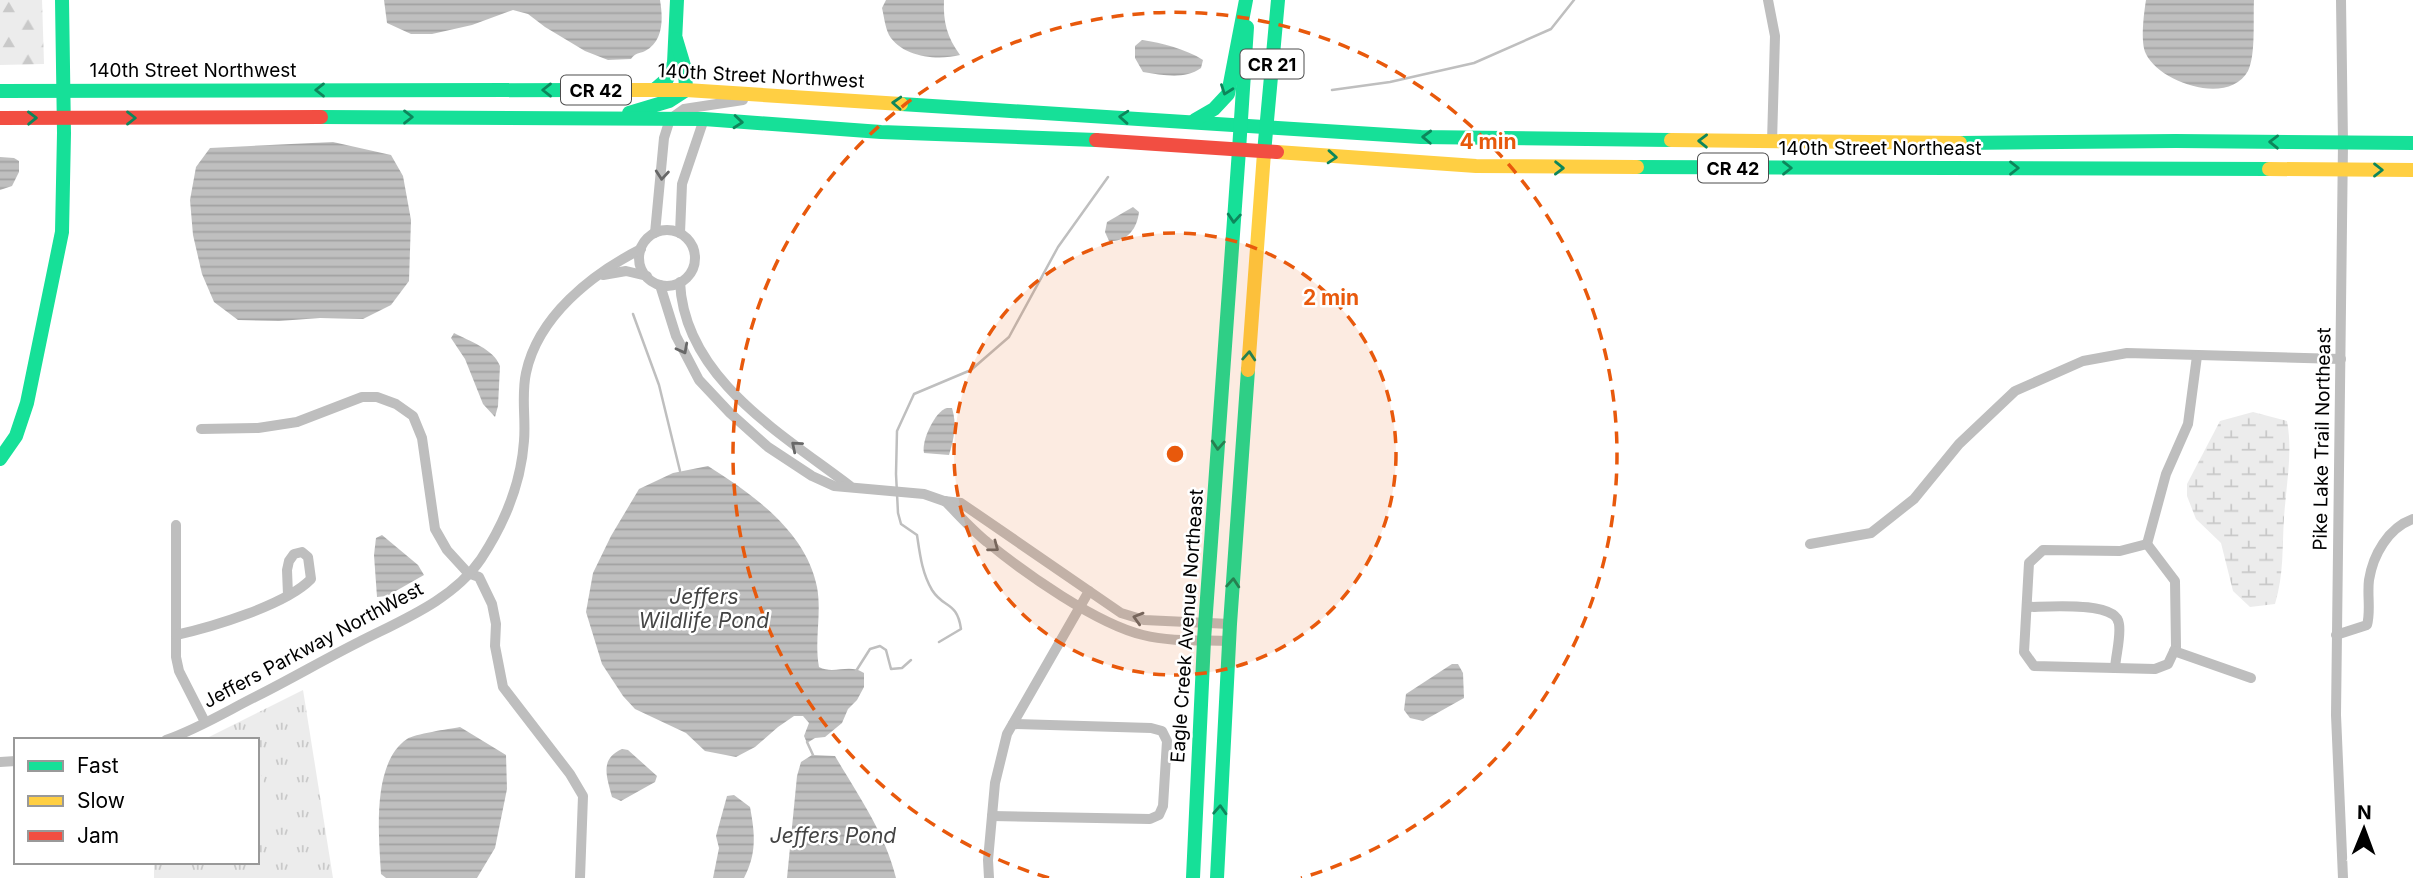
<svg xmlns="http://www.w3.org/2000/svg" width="2413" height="878" viewBox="0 0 2413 878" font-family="Inter,sans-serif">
<defs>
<pattern id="grass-tufts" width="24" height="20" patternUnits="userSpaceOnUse" patternTransform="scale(1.75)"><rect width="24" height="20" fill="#ececec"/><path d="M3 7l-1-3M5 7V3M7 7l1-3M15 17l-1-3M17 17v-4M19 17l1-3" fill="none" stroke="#c9c9c9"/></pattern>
<pattern id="forest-firs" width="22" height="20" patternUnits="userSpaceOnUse" patternTransform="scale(1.75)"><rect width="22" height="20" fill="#ececec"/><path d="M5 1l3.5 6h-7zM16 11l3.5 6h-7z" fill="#c9c9c9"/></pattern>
<pattern id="wetland-marsh" width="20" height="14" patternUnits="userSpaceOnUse" patternTransform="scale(1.75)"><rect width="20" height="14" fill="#ececec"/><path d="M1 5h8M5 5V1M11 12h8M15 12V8" fill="none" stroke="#c9c9c9"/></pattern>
<pattern id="water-rules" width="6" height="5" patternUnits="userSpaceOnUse" patternTransform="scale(1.75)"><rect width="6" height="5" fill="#bfbfbf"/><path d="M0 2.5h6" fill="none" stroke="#a2a2a2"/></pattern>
</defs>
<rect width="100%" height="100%" fill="#fff"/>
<!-- grass -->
<path fill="url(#grass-tufts)" d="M303,690l30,188h-179v-16h103v-122h-54z"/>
<!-- forest -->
<path fill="url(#forest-firs)" d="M0,0h42l2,64 -44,1z"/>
<!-- wetland -->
<path fill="url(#wetland-marsh)" d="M2253,412l34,9c6,32 -1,64 -3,97 -2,31 0,56 -9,86l-25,3 -17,-16 -12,-48 -25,-24 -9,-23v-12l33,-63z"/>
<!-- pitch -->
<path fill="#ececec" d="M257,762l19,55 -19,12z"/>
<!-- water -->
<g fill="url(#water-rules)">
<path d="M384,0h276c3,18 4,41 -15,51 -6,3 -9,1 -14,8l-23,1 -23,-9 -40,-24 -17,-13 -15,-4 -41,15 -40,9h-21l-24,-11z"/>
<path d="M886,0h58c-1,22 3,37 16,55 -23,6 -58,2 -71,-20 -4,-8 -5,-19 -7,-27z"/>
<path d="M2146,0h108c-1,18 2,55 -6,71 -19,35 -88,12 -102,-17 -6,-12 -2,-41 0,-54z"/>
<path d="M1142,40c20,3 44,9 61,20l-2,8c-17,12 -38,7 -58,4l-8,-14v-12z"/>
<path d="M333,142l58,13 12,21 8,44 -2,61 -18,24 -28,14 -43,-1 -41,3 -41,-1 -24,-18 -12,-28 -9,-39 -3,-35 6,-33 14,-19z"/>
<path d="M0,157l14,1 5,3v11l-7,14 -12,4z"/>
<path d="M1133,207l6,5c-2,17 -12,30 -30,29l-4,-9 2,-10z"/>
<path d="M454,333c15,8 40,16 46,33l-2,40 -3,11 -12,-13 -18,-45 -14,-21z"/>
<path d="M947,408h5c5,16 2,31 -3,47l-25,-2c-3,-12 11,-42 23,-45z"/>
<path d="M708,466c44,28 98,65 109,121 5,27 -3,53 2,80 15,8 30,-4 45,6v14l-7,13 -9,9 -6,14 -17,14 -10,1 -8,5 -3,-7 5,-13 -6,-7h-9l-16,11 -23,20 -19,10 -31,-6 -19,-18 -51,-24 -12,-13 -21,-32 -16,-52 7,-39 18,-37 28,-47 34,-16z"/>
<path d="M382,535l36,30 6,10 -37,21 -10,1 -3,-42 2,-17z"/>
<path d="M1452,664h6l5,9 1,25 -41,23 -13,-3 -6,-8 2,-16z"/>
<path d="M460,727l46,28 1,34 -12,59 -18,30h-91l-5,-4c-2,-37 -10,-111 26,-135 7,-5 42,-10 53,-12z"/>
<path d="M622,749l6,1 29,26 -2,6 -34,19 -9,-4c-5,-20 -13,-38 10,-48z"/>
<path d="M812,755l23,1c23,39 50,77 61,122h-109l10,-102 4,-14z"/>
<path d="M734,795l16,12c5,27 7,46 -6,71h-31l6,-30 -3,-12 11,-40z"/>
</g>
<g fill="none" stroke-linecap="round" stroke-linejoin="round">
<!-- stream -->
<g stroke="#bfbfbf" stroke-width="2.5">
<path d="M1332,90l58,-8 84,-19 77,-34 23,-29"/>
<path d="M633,314l26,71 21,86"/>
<path d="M939,642l22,-13c-4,-28 -17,-20 -29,-39 -10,-17 -12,-35 -15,-55l-16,-11 -3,-11 -2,-39 1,-43 17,-37 57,-24 38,-33 49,-90 50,-70"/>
<path d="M856,671l14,-22 10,-3 6,4 5,19 11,-1 9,-8"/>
<path d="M807,742l6,13"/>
</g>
<!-- street -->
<g stroke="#bebebe" stroke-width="10">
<path d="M1768,0l7,36 -3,106"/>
<path d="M2341,0l2,143 -7,572 7,163"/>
<circle cx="667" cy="258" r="28"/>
<path d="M655,233l9,-95 6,-19 14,-10 59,-9"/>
<path d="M680,233l2,-49 22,-65"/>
<path d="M603,275l23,-4 21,5"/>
<path d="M680,282c4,96 102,152 170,204"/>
<path d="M660,285l16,51 23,44 31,33 38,34 44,29 22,10 90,8 20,7 17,2 160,110 23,7 86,4"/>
<path d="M201,429l57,-1 39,-6 65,-25h15l19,7 17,12 9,22 13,91 12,21 21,23 11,4 13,27 4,20 -1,22 8,41 67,87 13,22 -3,82"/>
<path d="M945,501c14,14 27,29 42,41 37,31 110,82 156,93 27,7 58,5 86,6"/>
<path d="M176,525v132l3,14 26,51"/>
<path d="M1810,544l61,-11 43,-34 45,-55 56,-53 68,-30 44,-8 214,6"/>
<path d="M2147,544l28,37 1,66 -8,17 -13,5 -121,-3 -10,-14 5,-89 14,-13 77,1z"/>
<path d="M2147,544l19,-70 22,-50 9,-68"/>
<path d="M2027,607c18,0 90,-7 92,17 2,13 -3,30 -4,44"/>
<path d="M176,635c36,-8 110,-30 135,-56l-3,-22 -6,-5 -8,2 -5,7 -2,9 1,25"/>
<path d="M2336,635l31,-10c4,-14 0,-30 2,-45 4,-25 19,-52 44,-61"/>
<path d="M2174,651l77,27"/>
<path d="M166,740c32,-11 61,-29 91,-44 34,-17 68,-37 102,-54 43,-22 94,-42 122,-83 23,-35 40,-75 43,-118 2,-23 -3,-45 2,-68 12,-57 66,-99 115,-124"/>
<path d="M0,762l16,-1"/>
<path d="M992,816l158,3 9,-4 4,-9 4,-65 -5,-10 -11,-3 -138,-4"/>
<path d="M989,878l-1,-18 7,-77 12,-49 82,-143"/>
</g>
<!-- fast -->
<g stroke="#16e098" stroke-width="14">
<path d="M654,90l13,-11 7,-16 3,-63"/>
<path d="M0,91l581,-1"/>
<path d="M901,104l520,33 250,3"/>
<path d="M629,113l40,-12 17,-11 -1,-21 -9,-30"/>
<path d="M321,117l383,2 177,13 215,8"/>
<path d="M1195,120l19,-11 14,-15 18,-94"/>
<path d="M1960,143l216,-2 237,2"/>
<path d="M1239,150l8,-123"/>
<path d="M1264,153l14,-153"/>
<path d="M1637,167l632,2"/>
<path d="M0,459l16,-23 11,-33 35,-171 2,-99 -2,-133"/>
<path d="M1193,878l11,-238 35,-490"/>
<path d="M1217,878l13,-254 18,-254"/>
</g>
<!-- slow -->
<g stroke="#ffcf43" stroke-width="14">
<path d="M581,90h105l215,14"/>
<path d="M1671,140l289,3"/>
<path d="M1277,152l199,14 161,1"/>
<path d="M2269,169l144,1"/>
<path d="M1248,370l16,-217"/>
</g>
<!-- jam -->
<g stroke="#f24e42" stroke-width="14">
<path d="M0,118l321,-1"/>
<path d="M1096,140l181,12"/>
</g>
</g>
<!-- one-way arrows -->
<defs><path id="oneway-chevron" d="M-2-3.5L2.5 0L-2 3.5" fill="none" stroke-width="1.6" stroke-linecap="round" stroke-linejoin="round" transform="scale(1.75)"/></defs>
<g stroke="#0d865b">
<use href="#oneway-chevron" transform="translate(320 90) rotate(-180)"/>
<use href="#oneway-chevron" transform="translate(547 90) rotate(180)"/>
<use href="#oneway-chevron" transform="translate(1226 90) rotate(110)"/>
<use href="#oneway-chevron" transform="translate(897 103) rotate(-177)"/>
<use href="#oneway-chevron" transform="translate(408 117)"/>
<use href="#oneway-chevron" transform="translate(1124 117) rotate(-176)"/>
<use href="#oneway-chevron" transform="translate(32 118) rotate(-1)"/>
<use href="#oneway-chevron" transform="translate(131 118)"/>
<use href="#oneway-chevron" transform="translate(738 122) rotate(5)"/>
<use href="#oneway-chevron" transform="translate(1427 137) rotate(-178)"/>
<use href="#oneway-chevron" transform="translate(1703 141) rotate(-179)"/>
<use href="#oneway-chevron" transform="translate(2274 142) rotate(-179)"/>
<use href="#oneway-chevron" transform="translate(1332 157) rotate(4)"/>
<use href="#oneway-chevron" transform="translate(1559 168) rotate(1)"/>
<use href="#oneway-chevron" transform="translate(1787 168)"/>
<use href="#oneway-chevron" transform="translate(2014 168)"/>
<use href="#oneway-chevron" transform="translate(2378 170)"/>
<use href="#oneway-chevron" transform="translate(1234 218) rotate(94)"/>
<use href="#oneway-chevron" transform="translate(1249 356) rotate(-86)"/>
<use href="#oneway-chevron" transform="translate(1218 445) rotate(94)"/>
<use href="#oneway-chevron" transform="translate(1233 583) rotate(-86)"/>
<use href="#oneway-chevron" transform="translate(1220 810) rotate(-87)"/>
</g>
<g stroke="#686868">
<use href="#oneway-chevron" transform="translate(662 175) rotate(95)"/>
<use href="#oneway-chevron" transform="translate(683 349) rotate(62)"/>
<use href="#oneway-chevron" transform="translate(796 446) rotate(-140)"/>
<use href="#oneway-chevron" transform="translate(994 547) rotate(37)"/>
<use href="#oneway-chevron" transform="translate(1138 618) rotate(-164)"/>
</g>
<!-- distance rings -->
<circle cx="1175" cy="454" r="221" fill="#e8590c" fill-opacity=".12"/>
<g fill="none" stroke="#e8590c" stroke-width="3.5" stroke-dasharray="12 9">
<circle cx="1175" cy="454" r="221"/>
<path d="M1049 878A442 442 0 1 1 1301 878"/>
</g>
<g text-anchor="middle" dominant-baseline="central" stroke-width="5" stroke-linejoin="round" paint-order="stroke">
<!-- shield labels -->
<g fill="#fff" stroke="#4c4c4c" stroke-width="2">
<rect x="1240.5" y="49.5" width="63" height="29" rx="5"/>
<rect x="561" y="75.5" width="70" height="29" rx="5"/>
<rect x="1698" y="153.5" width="70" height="29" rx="5"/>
</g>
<g font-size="18" font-weight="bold" fill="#000">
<text x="1272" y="64">CR 21</text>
<text x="596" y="90">CR 42</text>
<text x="1733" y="168">CR 42</text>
</g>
<!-- street labels -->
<g font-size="19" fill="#000" stroke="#fff">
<text x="193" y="70">140th Street Northwest</text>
<text transform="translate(761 76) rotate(3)">140th Street Northwest</text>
<text x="1880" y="148">140th Street Northeast</text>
<text transform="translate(2322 439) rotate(-89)">Pike Lake Trail Northeast</text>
<text transform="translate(1187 626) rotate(-86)">Eagle Creek Avenue Northeast</text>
<text transform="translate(313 645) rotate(-28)">Jeffers Parkway NorthWest</text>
</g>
<!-- water labels -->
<g font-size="21" font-style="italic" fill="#444" stroke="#fff">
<text x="704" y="596">Jeffers<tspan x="704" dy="24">Wildlife Pond</tspan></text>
<text x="833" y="835">Jeffers Pond</text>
</g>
</g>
<circle cx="1175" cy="454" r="10" fill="#e8590c" stroke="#fff" stroke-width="3.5"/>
<g font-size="21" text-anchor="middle" font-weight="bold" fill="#e8590c" stroke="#fff" stroke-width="5" stroke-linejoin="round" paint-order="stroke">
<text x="1488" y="149">4 min</text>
<text x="1331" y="305">2 min</text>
</g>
<!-- legend -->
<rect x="14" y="738" width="245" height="126" fill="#ffffff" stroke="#999999" stroke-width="2"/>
<rect x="28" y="761" width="35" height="10" fill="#16e098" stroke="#999999" stroke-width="2"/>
<text x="77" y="773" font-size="21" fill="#000000">Fast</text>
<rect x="28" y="796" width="35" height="10" fill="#ffcf43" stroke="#999999" stroke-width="2"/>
<text x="77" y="808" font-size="21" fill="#000000">Slow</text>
<rect x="28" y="831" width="35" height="10" fill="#f24e42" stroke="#999999" stroke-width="2"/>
<text x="77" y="843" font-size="21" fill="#000000">Jam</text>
<!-- north arrow -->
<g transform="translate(2364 829) rotate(1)" stroke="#ffffff" stroke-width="5" paint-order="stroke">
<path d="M0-5L12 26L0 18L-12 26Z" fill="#000000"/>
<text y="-10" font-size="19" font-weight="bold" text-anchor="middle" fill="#000000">N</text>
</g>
</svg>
